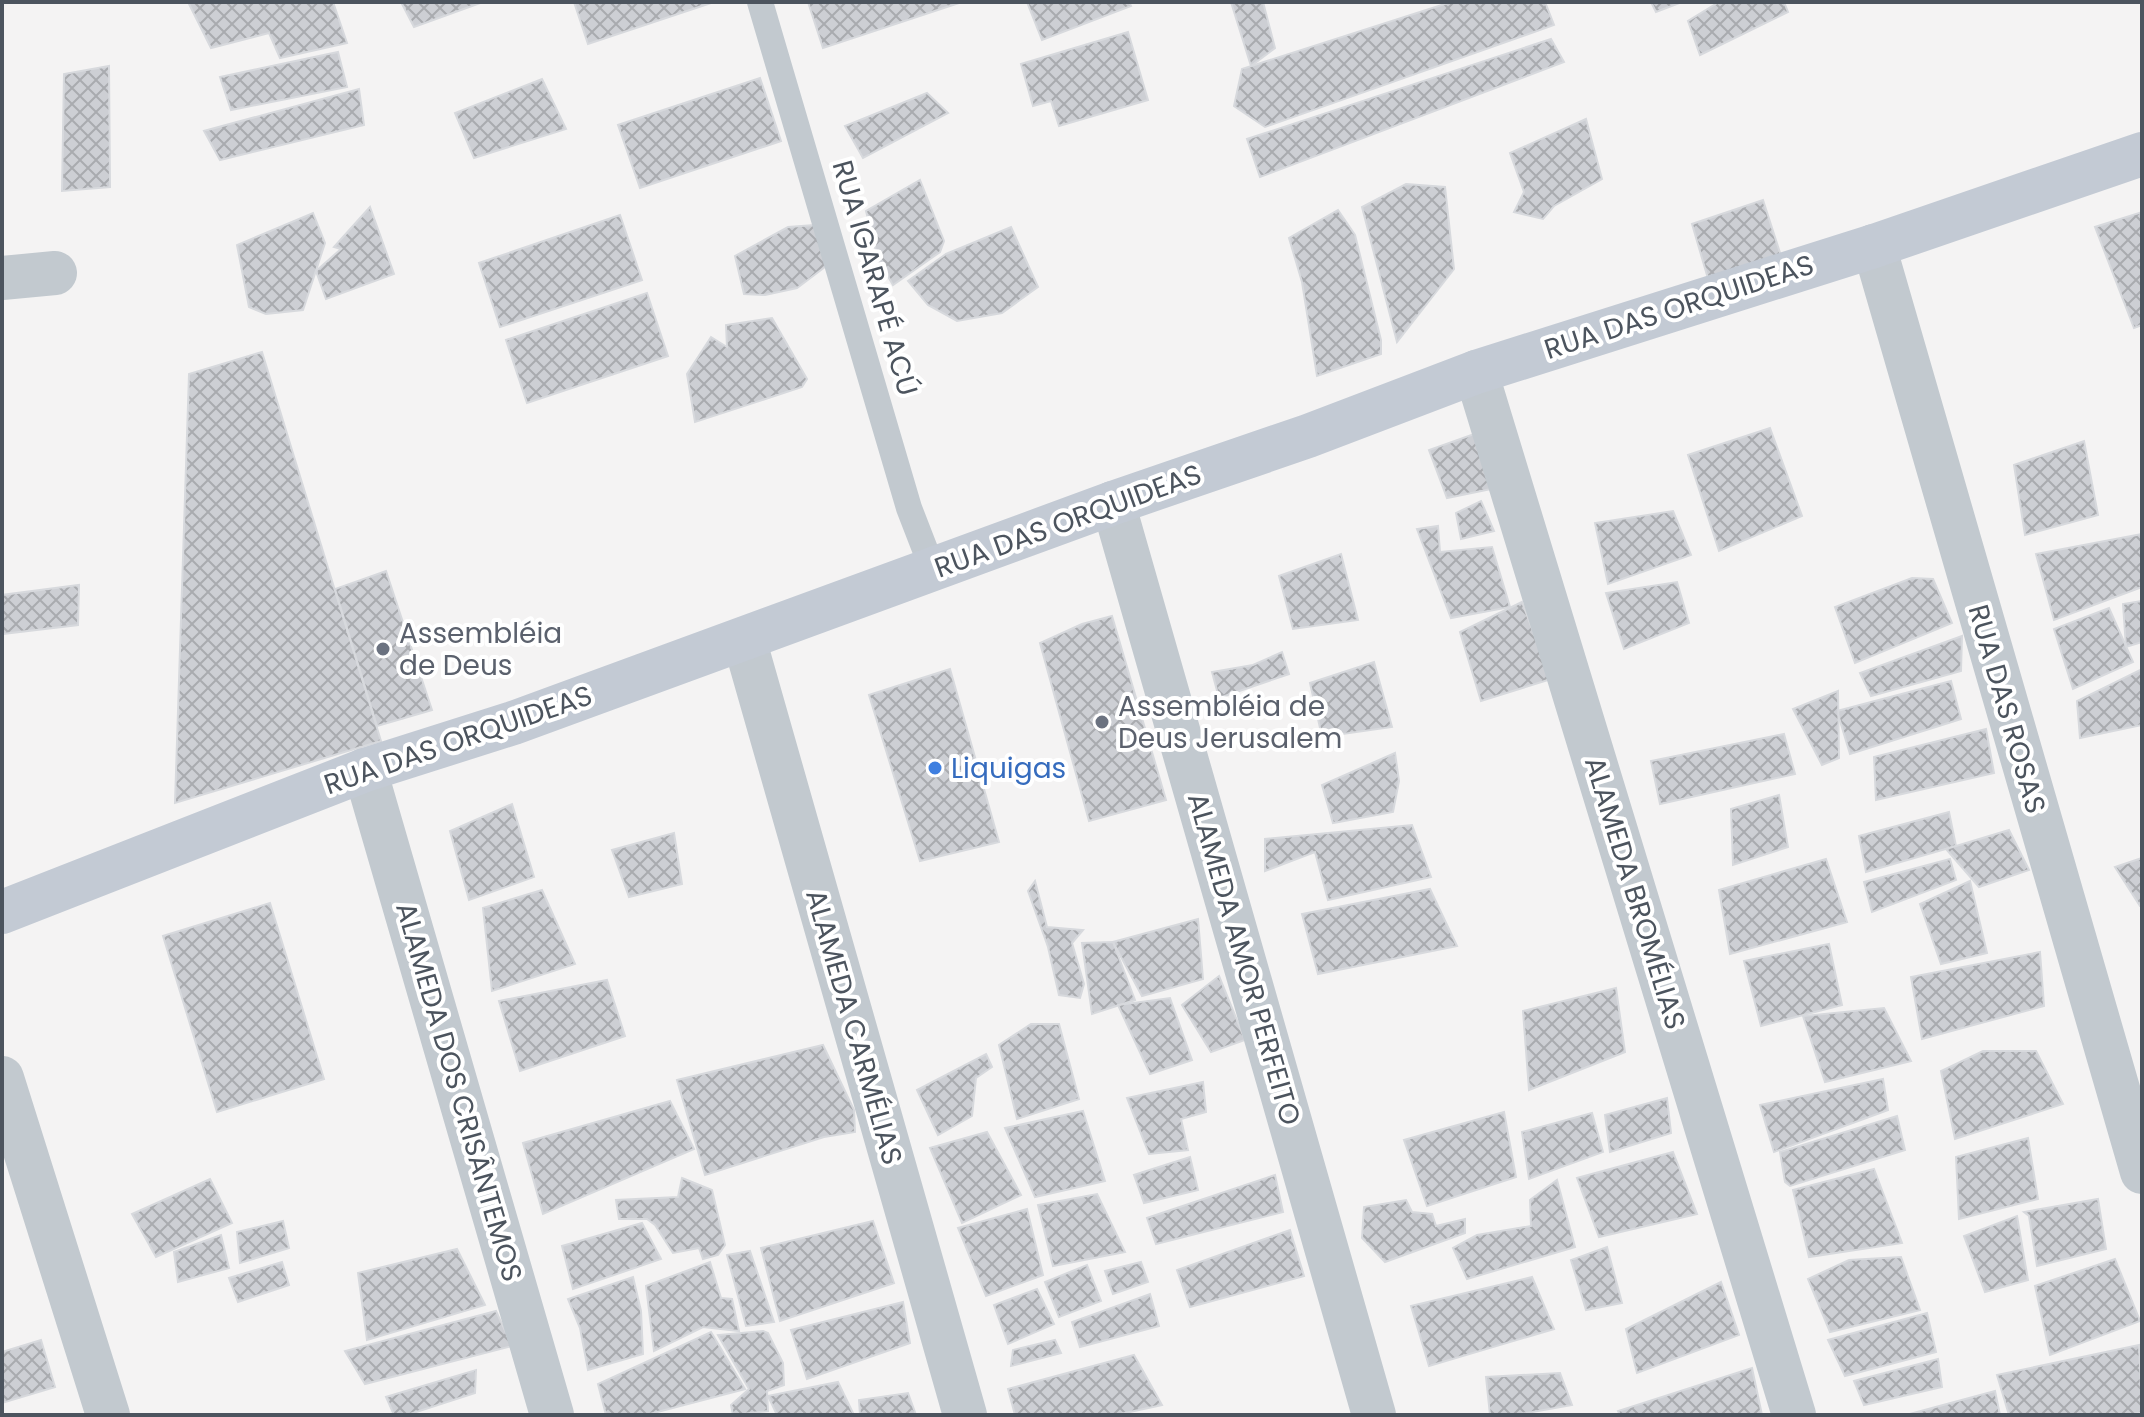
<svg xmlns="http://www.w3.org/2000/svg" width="2144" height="1417" viewBox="0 0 2144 1417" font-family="Poppins,sans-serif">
<defs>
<pattern id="building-cross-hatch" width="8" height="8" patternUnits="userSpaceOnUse" patternTransform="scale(2)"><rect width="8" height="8" fill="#cdcfd4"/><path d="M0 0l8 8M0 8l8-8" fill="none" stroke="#a9abaf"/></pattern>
</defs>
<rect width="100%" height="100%" fill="#f4f3f3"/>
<!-- building -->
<g fill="url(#building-cross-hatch)" stroke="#d7d9dd" stroke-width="2">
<path d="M188,2h145l14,41 -67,15 -11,-25 -58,15z"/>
<path d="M401,2h82l-69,25z"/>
<path d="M574,2h140l-126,42z"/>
<path d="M808,2h154l-139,46z"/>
<path d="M1027,2h102l2,4 -89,34z"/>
<path d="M1231,2h32l12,46 -24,18z"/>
<path d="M1451,2h94l9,23 -289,102 -31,-21 8,-37z"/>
<path d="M1651,2h31l-26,10z"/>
<path d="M1719,2h65l4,10 -88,43 -12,-34z"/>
<path d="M1128,32l20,68 -89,26 -8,-25 -18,5 -12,-42z"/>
<path d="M1551,39l13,23 -304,115 -13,-38z"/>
<path d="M338,52l9,35 -116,23 -11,-33z"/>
<path d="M109,66l1,121 -48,4 2,-117z"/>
<path d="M760,78l21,63 -141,47 -22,-63z"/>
<path d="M542,79l24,50 -92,29 -19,-45z"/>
<path d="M359,89l5,36 -144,35 -16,-29z"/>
<path d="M927,93l21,20 -85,45 -18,-32z"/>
<path d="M1586,119l16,60 -48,27 -11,13 -29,-7 10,-20 -14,-39z"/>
<path d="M920,180l24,61 -4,11 -47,33 -15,-26 -12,-48z"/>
<path d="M1406,184l39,3 9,82 -57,73 -35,-135z"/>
<path d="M1763,200l19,59 -73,23 -17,-58z"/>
<path d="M370,207l24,67 -68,25 -10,-28 25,-22 -7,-2z"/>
<path d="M1338,210l17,25 26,105v14l-64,22 -15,-94 -13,-44z"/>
<path d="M2142,212v113l-8,3 -39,-101z"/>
<path d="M313,213l12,30 -22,67 -37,4 -17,-7 -12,-62z"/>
<path d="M620,215l22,65 -142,47 -21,-64z"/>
<path d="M814,225l15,39 -32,24 -32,7 -21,-1 -9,-38 53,-29z"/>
<path d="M1011,227l27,60 -36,26 -45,8 -29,-16 -20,-24 38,-27z"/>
<path d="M647,293l21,63 -141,47 -21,-63z"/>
<path d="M772,318l35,61 -5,8 -107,35 -8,-48 24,-37 16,10 -1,-22z"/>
<path d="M262,352l119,389 -206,62 14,-429z"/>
<path d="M1770,428l32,88 -83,35 -31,-96z"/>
<path d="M1477,433l19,55 -49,10 -18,-48z"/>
<path d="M2084,441l14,74 -73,20 -11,-70z"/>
<path d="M1481,501l13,30 -33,8 -5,-26z"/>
<path d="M1673,511l18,44 -83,29 -13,-61z"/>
<path d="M1438,526l2,26 52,-5 18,60 -59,11 -34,-89z"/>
<path d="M2142,534v53l-88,33 -18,-66z"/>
<path d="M1341,554l17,66 -65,9 -14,-53z"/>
<path d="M386,571l46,139 -55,16 -42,-137z"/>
<path d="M1912,578l21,1 19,44 -97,40 -20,-56z"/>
<path d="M1677,582l12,41 -65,26 -18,-56z"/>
<path d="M79,585l-1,40 -76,9v-39z"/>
<path d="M2142,601v41l-16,5 -3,-43z"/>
<path d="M1522,602l29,77 -70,22 -21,-69z"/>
<path d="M2109,608l24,54 -60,27 -19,-60z"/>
<path d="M1112,616l54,184 -77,21 -49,-178 42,-19z"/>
<path d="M1962,636l-1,35 -90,25 -11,-23z"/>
<path d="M1282,652l7,22 -70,24 -7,-26 41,-7z"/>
<path d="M1374,662l18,65 -70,10 -12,-54z"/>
<path d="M950,669l49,173 -79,19 -51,-166z"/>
<path d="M2142,669v56l-62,13 -3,-37z"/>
<path d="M1951,681l10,38 -111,35 -13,-43z"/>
<path d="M1838,691l1,67 -17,7 -29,-56z"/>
<path d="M1986,729l8,44 -118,27 -2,-43z"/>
<path d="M1784,734l11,40 -135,30 -9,-43z"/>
<path d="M1395,753l4,28 -6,31 -60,11 -11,-38z"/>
<path d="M1779,795l9,52 -55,18 -2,-56z"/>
<path d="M512,804l22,73 -65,23 -19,-69z"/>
<path d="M1949,812l7,34 -90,26 -7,-36z"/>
<path d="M1412,825l19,52 -103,23 -13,-48 -50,19v-32z"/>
<path d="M2009,830l20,40 -50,17 -33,-38z"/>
<path d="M674,833l8,51 -53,13 -17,-47z"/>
<path d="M2142,858v48h-2l-25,-39z"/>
<path d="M1826,859l21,63 -117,32 -11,-64z"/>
<path d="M1950,859l6,21 -84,32 -8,-30z"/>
<path d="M1035,881l12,46 36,3 -11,13 12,41 -4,14 -21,-3 -11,-48 -20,-56z"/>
<path d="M1970,881l17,72 -46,11 -21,-60z"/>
<path d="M1430,889l27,57 -139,28 -16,-60z"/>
<path d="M542,890l33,74 -83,27 -9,-83z"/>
<path d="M270,903l54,176 -107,33 -54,-176z"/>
<path d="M1198,919l5,60 -61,17 -29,-54z"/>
<path d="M1113,942l22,58 -43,14 -10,-71z"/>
<path d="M1829,944l13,61 -81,21 -17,-65z"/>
<path d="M2040,952l4,54 -122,33 -11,-62z"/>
<path d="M1219,976l26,64 -34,12 -29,-47z"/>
<path d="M607,980l18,56 -105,35 -21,-70z"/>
<path d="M1616,988l9,64 -96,38 -6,-79z"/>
<path d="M1170,998l22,62 -42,14 -32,-69z"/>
<path d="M1884,1008l27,53 -86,21 -22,-66z"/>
<path d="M1031,1024h28l20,75 -62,20 -18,-74z"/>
<path d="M823,1045l31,65 1,22 -31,5 -119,38 -28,-95z"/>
<path d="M1983,1051h53l27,53 -108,35 -14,-68z"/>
<path d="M986,1054l6,13 -16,11 -4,38 -34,19 -21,-45z"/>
<path d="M1883,1079l5,31 -114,42 -14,-47z"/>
<path d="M1203,1082l3,30 -25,7 7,31 -39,4 -22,-56z"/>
<path d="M1667,1098l4,35 -61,19 -5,-37z"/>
<path d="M670,1101l24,48 -151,65 -20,-71z"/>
<path d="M1083,1111l22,70 -70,16 -30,-69z"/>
<path d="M1504,1112l12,65 -89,29 -23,-66z"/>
<path d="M1592,1113l11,39 -74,27 -7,-47z"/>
<path d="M1897,1116l8,34 -115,36 -5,-4 -5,-30z"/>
<path d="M987,1132l34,63 -59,28 -32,-75z"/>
<path d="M2028,1138l10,61 -79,20 -3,-62z"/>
<path d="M1673,1152l24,62 -98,23 -22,-59z"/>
<path d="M1190,1157l8,33 -54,13 -10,-28z"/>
<path d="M1874,1169l28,74 -93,14 -16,-67z"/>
<path d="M1275,1175l8,37 -127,32 -9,-26z"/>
<path d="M682,1178l30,12 13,55 -7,10 -15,4 -4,-11 -26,5 -18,-28 -8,-6h-28l-3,-19 62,-3z"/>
<path d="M210,1179l22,44 -76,34 -24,-43z"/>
<path d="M1557,1180l18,67 -108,32 -14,-31 24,-13 54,-9 -1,-26z"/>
<path d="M1097,1194l28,58 -72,14 -15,-61z"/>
<path d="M2098,1199l8,50 -69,17 -8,-50 -5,-4z"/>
<path d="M1406,1200l6,12 20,2 4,12 29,-7v14l-80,29 -23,-24 2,-31z"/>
<path d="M1027,1209l16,66 -57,21 -28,-68z"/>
<path d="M2017,1216l11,64 -43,12 -21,-56z"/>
<path d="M283,1221l6,27 -49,15 -3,-31z"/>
<path d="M873,1221l21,62 -114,38 -19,-73z"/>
<path d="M642,1223l19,36 -88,30 -11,-43z"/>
<path d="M1290,1230l14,46 -114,31 -13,-37z"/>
<path d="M221,1235l8,33 -51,14 -4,-30z"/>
<path d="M1607,1247l15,56 -36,7 -15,-50z"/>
<path d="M457,1249l28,56 -118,35 -9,-67z"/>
<path d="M750,1251l24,71 -28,4 -19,-71z"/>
<path d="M1901,1257l19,53 -90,22 -22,-53 41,-19z"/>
<path d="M2115,1259l25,62 -90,34 -15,-69z"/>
<path d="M282,1262l7,23 -51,17 -9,-24z"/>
<path d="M710,1262l11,36 11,1 7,32 -36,-4 -49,24 -8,-65z"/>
<path d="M1141,1262l7,20 -35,12 -8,-23z"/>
<path d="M1087,1265l14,36 -42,16 -14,-35z"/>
<path d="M633,1277l8,34 2,43 -55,16 -8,-42 -12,-29z"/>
<path d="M1532,1277l22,52 -125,37 -18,-60z"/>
<path d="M1721,1282l18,53 -102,38 -11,-44z"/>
<path d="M1037,1289l17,35 -46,20 -14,-39z"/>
<path d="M1150,1294l9,32 -79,21 -8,-25z"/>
<path d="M903,1302l7,41 -103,36 -16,-49z"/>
<path d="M496,1311l16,35 -147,38 -20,-33z"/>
<path d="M1927,1313l9,39 -91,24 -17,-36z"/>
<path d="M763,1331l5,2 15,30 1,22 -17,6 1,20 -35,4 -2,-10 18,-16 -31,-54z"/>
<path d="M711,1332l34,57 -99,26h-40l-8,-31z"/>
<path d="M41,1340l14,47 -53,16v-51z"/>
<path d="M1055,1340l6,13 -50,13 2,-16z"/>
<path d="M2139,1345l3,67 -13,3h-120l-12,-40z"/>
<path d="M1134,1355l28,50 -46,10h-101l-7,-26z"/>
<path d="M1938,1359l4,28 -78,18 -10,-24z"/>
<path d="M1752,1368l10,47h-142l-2,-4z"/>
<path d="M476,1370l-1,23 -68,22h-13l-8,-18z"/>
<path d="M1560,1373l12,32 -57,10h-25l-4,-38z"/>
<path d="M838,1382l16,33h-77l-9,-19z"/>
<path d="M1995,1391l5,24h-94z"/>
<path d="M908,1393l8,22h-56l-1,-15z"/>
</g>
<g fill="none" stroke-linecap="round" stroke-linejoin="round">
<!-- lane -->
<path stroke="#c2c9cf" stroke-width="26" d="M760,2l149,506 24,62"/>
<!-- street -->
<g stroke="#c2c9cf" stroke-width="44">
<path d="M1874,246l268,926"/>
<path d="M2,278l53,-5"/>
<path d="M1476,372l318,1043"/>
<path d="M1113,503l261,912"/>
<path d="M744,639l221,776"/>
<path d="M365,770l187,645"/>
<path d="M2,1078l106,337"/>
</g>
<!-- secondary -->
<path stroke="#c3cad4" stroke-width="44" d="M2,912l363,-142 148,-47 600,-220 195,-67 168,-64 398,-126 268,-92"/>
</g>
<!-- markers -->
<g fill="#6b7280" stroke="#fff" stroke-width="3">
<circle cx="383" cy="649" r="8"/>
<circle cx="1102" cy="722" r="8"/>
</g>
<circle fill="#3f7fe0" stroke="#fff" stroke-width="3" cx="935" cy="768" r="8"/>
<g text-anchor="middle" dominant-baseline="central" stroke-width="8" stroke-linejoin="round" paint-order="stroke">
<!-- street labels -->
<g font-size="28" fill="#4c545e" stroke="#fff">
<text transform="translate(875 278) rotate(74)">RUA IGARAPÉ ACÚ</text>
<text transform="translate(1679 307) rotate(-18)">RUA DAS ORQUIDEAS</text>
<text transform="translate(1068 521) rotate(-20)">RUA DAS ORQUIDEAS</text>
<text transform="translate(2007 709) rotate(74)">RUA DAS ROSAS</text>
<text transform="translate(458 740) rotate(-19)">RUA DAS ORQUIDEAS</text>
<text transform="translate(1635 893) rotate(73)">ALAMEDA BROMÉLIAS</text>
<text transform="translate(1244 959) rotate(74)">ALAMEDA AMOR PERFEITO</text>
<text transform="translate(854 1027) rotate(74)">ALAMEDA CARMÉLIAS</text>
<text transform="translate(459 1092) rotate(74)">ALAMEDA DOS CRISÂNTEMOS</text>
</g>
<!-- worship labels -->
<g font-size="28" fill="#5b616d" stroke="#fff" text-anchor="start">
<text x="399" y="633">Assembléia<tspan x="399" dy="32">de Deus</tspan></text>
<text x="1118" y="706">Assembléia de<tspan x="1118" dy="32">Deus Jerusalem</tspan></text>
</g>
<!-- shop labels -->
<g font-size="28" fill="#366cbe" stroke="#fff" text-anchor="start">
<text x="951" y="768">Liquigas</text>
</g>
</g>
<!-- border -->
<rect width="2144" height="1417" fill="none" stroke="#4c545e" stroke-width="8"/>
</svg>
